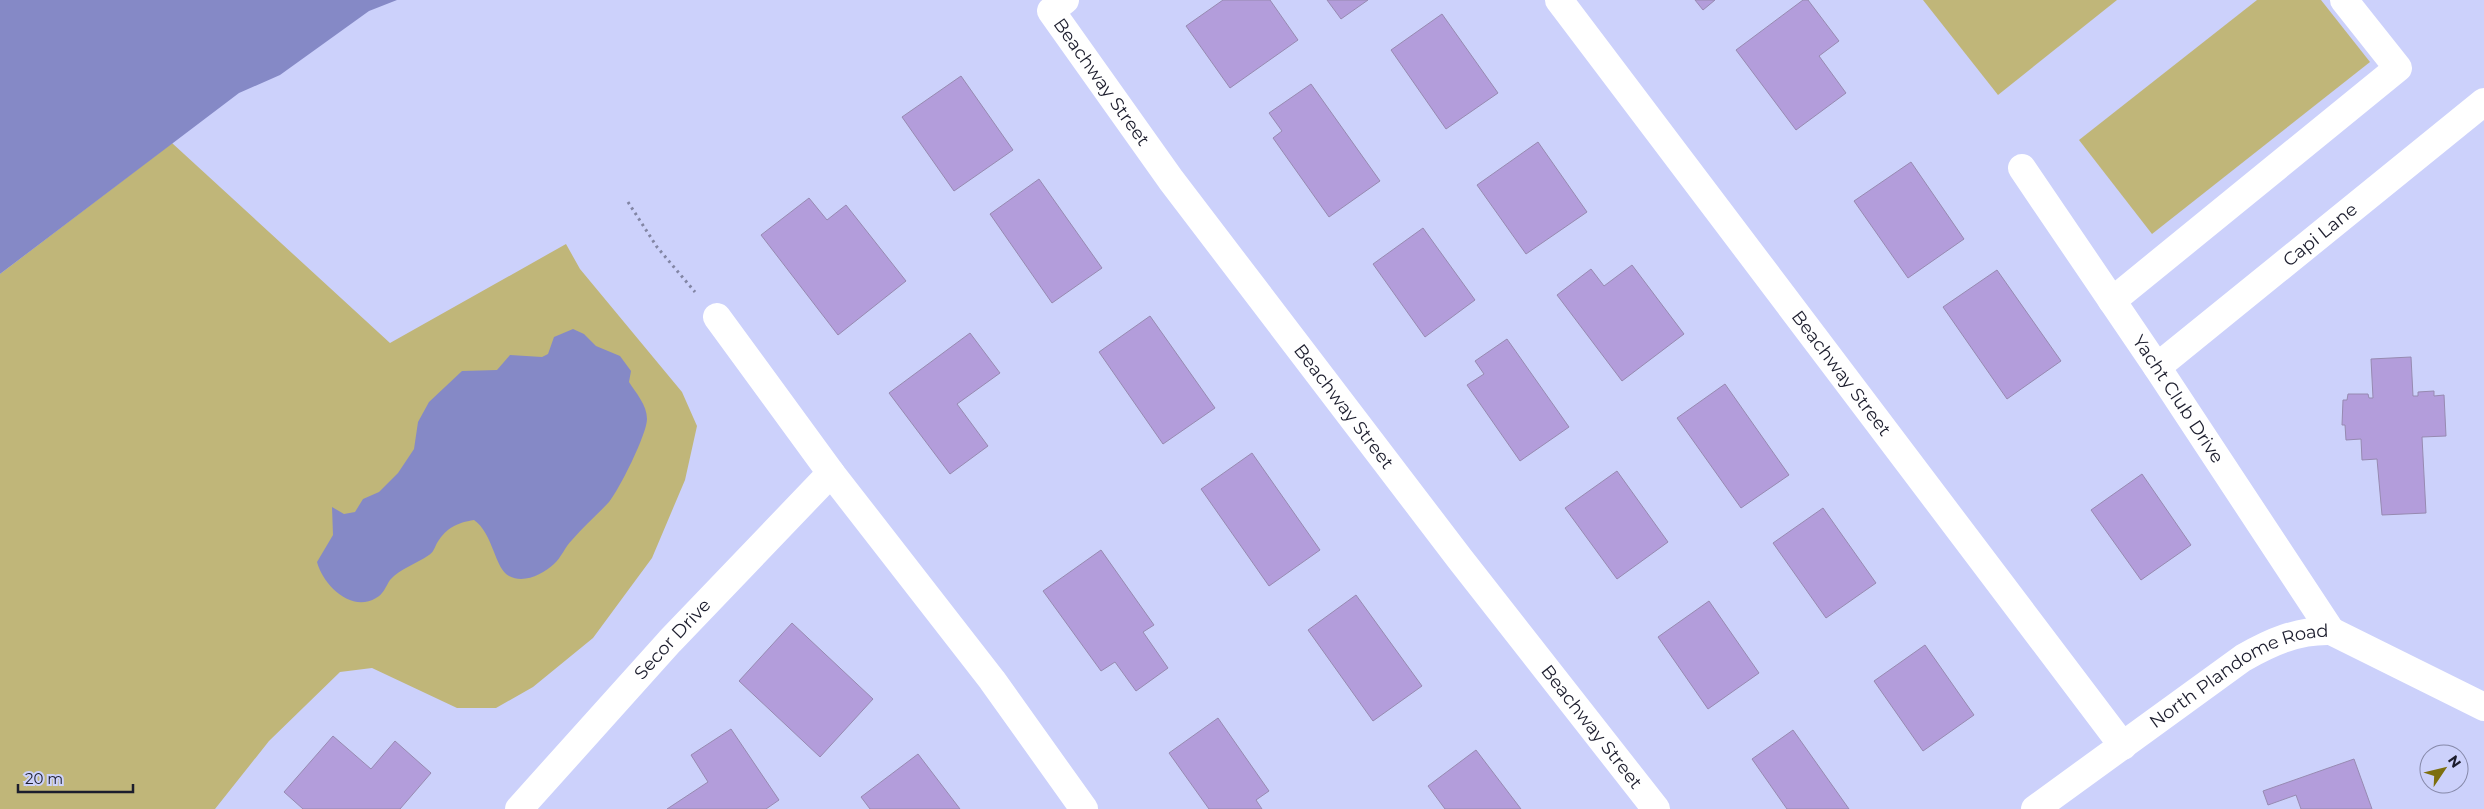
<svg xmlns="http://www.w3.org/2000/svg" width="2484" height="809" viewBox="0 0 2484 809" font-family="Montserrat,sans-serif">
<rect width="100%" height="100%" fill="#ccd1fb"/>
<!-- green -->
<g fill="#c0b679">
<path d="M1923,0h194l-119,95z"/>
<path d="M2257,0h64l49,62 -218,172 -73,-94z"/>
<path d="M172,143l218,200 176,-99 14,25 102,123 15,34 -12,54 -33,78 -59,80 -60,49 -37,21h-39l-85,-40 -32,4 -71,69 -54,68h-215v-535z"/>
</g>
<!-- water -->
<g fill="#8589c6">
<path d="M0,0h397l-28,11 -89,64 -41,18 -239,181z"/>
<path d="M573,329l11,5 12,12 24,10 11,15 -2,11c7,11 18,23 18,37 0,15 -28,71 -38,83 -12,13 -25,24 -37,38 -7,7 -11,18 -18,24 -11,10 -30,20 -45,12 -14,-7 -16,-43 -35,-56 -17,3 -27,7 -37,23 -2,4 -4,10 -8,12 -13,9 -28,13 -39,25 -4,6 -7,15 -14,18 -25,15 -53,-13 -59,-36l16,-27 -1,-28 12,7 11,-2 8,-13 16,-7 19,-19 16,-24 4,-27 11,-20 33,-31 35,-1 13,-15 32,2 6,-3 6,-17z"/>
</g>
<!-- building -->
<g fill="#b39ddb" stroke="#978ab1">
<path d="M1223,0h47l28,40 -68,48 -44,-62z"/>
<path d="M1327,0h41l-27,19z"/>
<path d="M1695,0h20l-12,10z"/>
<path d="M1803,0h5l31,41 -20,15 27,37 -50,37 -60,-80z"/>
<path d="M1442,14l56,79 -52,36 -55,-79z"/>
<path d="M961,76l52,74 -59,41 -52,-74z"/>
<path d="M1311,84l69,97 -51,36 -56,-79 9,-7 -13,-18z"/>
<path d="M1538,142l49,70 -61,42 -49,-69z"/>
<path d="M1911,162l53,77 -56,39 -54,-77z"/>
<path d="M1039,179l63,89 -50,35 -62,-89z"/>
<path d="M809,198l18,22 19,-15 60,76 -68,54 -77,-100z"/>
<path d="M1423,228l52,72 -50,37 -52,-73z"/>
<path d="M1632,265l52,69 -62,47 -65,-86 34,-26 13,17z"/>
<path d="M1997,270l64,91 -54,38 -64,-92z"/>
<path d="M1150,316l65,92 -52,36 -64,-92z"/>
<path d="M970,333l30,40 -43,31 31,42 -38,28 -61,-81z"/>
<path d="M1507,339l62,88 -49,34 -53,-76 17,-11 -9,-13z"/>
<path d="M2411,357l2,39h5v-4l16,-1v5l10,-1 2,41 -24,1 4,76 -44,2 -5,-56 -15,1 -1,-21 -15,1 -1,-15h-3l1,-25h4l1,-6h20l1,4h4l-2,-39z"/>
<path d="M1725,384l64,91 -48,33 -64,-90z"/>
<path d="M1252,453l68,97 -51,36 -68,-97z"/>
<path d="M1617,471l51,71 -51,37 -52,-71z"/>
<path d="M2142,474l49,71 -50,35 -50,-70z"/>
<path d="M1823,508l53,75 -50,35 -53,-75z"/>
<path d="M1101,550l53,75 -11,7 25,36 -32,23 -21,-29 -14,9 -58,-80z"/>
<path d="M1356,595l66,91 -49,35 -65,-91z"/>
<path d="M1709,601l50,72 -51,36 -50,-72z"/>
<path d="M792,623l81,76 -53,58 -81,-76z"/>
<path d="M1925,645l49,70 -51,36 -49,-70z"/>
<path d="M1218,718l51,73 -13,9 6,9h-53l-40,-56z"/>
<path d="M731,729l48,71 -13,9h-99l41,-27 -17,-27z"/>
<path d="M1793,730l56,79h-62l-35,-50z"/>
<path d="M333,736l38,33 24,-28 36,32 -31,36h-97l-19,-17z"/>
<path d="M1476,750l45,59h-76l-17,-23z"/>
<path d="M918,754l42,55h-90l-9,-12z"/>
<path d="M2354,759l18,50h-71l-5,-14 -28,10 -5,-14z"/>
</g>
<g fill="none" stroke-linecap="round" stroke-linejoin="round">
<!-- path -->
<path stroke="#8285a4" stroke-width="3" stroke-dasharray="2.5 4" stroke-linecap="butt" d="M628,202l29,45 38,45"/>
<!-- minor -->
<g stroke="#fff" stroke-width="28">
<path id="s1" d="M1065,0l-14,11 120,169 289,379 196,250"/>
<path id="s2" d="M1559,0l564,746"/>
<path id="s3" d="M2022,168l135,199 174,264"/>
<path d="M2112,301l286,-233 -54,-68"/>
<path d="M717,317l114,156 161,207 92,129"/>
<path id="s4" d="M2157,367l327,-265"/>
<path id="s5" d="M519,809l151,-168 161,-168"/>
</g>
<!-- major -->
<path stroke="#fff" stroke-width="28" id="s6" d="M2035,809l208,-151c28,-16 55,-28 88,-27l153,76"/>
</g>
<g text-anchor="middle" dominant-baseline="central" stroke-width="4.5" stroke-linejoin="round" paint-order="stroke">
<!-- street labels -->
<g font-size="18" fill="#1c1d2d" stroke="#ccd1fb">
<text stroke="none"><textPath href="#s1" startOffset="105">Beachway Street</textPath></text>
<text stroke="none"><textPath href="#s4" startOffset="210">Capi Lane</textPath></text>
<text stroke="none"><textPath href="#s2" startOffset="468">Beachway Street</textPath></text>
<text stroke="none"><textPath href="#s3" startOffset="279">Yacht Club Drive</textPath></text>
<text stroke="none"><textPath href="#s1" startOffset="510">Beachway Street</textPath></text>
<text stroke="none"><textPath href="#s5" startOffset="229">Secor Drive</textPath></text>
<text stroke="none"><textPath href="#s6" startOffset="246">North Plandome Road</textPath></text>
<text stroke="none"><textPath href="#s1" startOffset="915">Beachway Street</textPath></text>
</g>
</g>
<!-- north arrow -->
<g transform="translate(2444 769) rotate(55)"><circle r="24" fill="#ccd1fb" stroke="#8689a9"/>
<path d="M0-4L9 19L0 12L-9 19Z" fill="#7d6f0e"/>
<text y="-8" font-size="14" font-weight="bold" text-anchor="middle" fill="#1c1d2d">N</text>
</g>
<!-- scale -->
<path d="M18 784v8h115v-8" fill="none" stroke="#1c1d2d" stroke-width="2.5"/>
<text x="25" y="784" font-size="15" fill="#1c1d2d" stroke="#ccd1fb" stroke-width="4" paint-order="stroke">20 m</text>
</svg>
